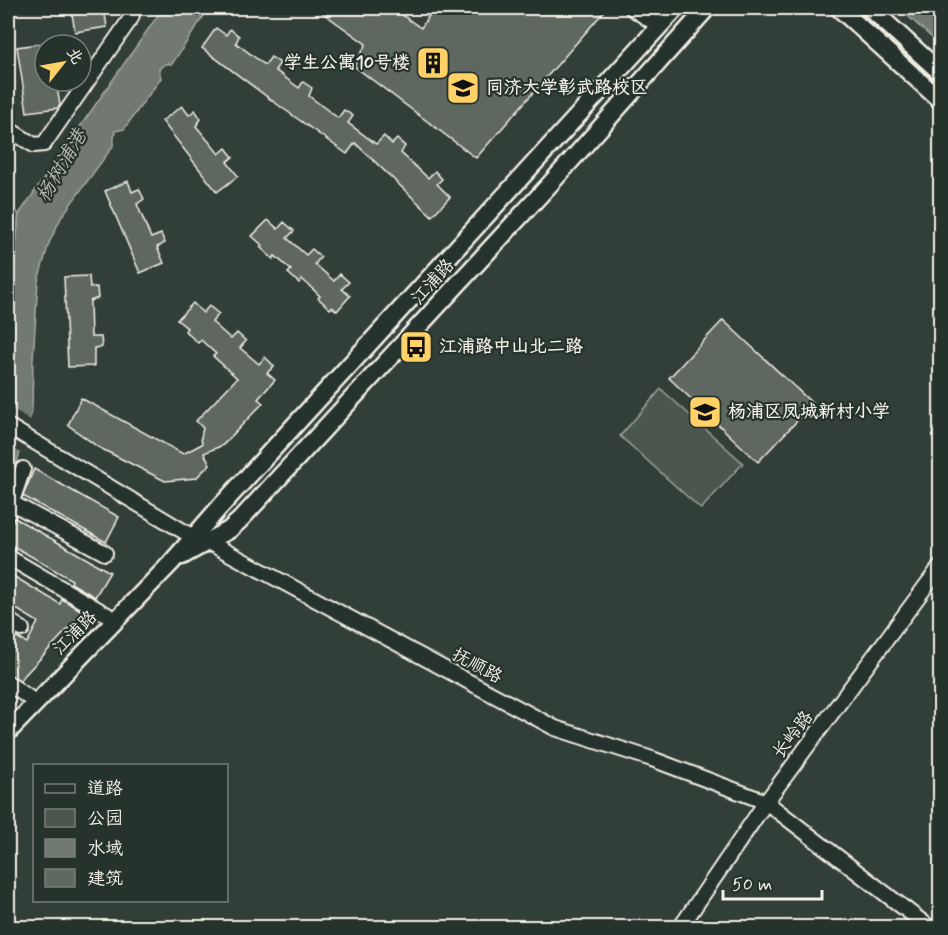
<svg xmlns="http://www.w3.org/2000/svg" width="948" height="935" viewBox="0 0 948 935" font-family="Mynerve,'LXGW WenKai TC',sans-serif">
<rect width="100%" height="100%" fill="#323e38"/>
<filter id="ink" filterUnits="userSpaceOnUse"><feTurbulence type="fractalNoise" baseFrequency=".0167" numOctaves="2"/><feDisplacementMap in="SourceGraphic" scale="12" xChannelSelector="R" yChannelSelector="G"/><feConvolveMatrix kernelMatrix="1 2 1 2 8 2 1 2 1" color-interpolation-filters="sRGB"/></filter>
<g filter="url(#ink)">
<!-- green -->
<g fill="#4c564f" stroke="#a0a49c" stroke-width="1.5">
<path d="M8,207l11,7 -11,117z"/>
<path d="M661,389l82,74 -42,46 -81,-73z"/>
</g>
<!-- water -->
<g fill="#727972" stroke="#a6a9a1" stroke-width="1.5">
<path d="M163,8h46l-37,56h-7l-6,5 2,9 -37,51 -9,2 -2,15 -51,70 -13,27 -11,38 -5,78 -1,51 -18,63 -6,14v-156l11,-117z"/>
<path d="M899,8h41v37z"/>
</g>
<!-- pier -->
<path fill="#323e38" d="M8,406l24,15 -11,32 -13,-8z"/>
<!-- building -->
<g fill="#5f6861" stroke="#f4f1e8" stroke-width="1.5">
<path d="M71,8h33l3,19 -32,5z"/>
<path d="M316,8h76l29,20 13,-20h173l-131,150 -122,-92 12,-22z"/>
<path d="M216,28l10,7 4,-6 9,7 -3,7 29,22 6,-8 9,6 -5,7 24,18 4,-6 9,6 -3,8 29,22 6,-8 9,6 -5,7 28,21 8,-8 8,8 5,-5 8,7 -4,7 27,25 7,-7 7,8 -5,5 13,13 -18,19 -77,-73 -8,11 -73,-52 -72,-54z"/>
<path d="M45,43v38h11l4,24 -2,3 -31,4 -10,-65z"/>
<path d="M182,106l7,9 6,-5 6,9 -5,7 23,28 7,-6 7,9 -6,5 11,14 -21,16 -55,-71z"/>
<path d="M128,181l4,11 7,-3 5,10 -7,5 14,34 10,-4 4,9 -8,4 7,16 -24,10 -35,-82z"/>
<path d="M268,220l10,9 6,-7 10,9 -7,7 19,17 6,-6 9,8 -6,7 19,17 6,-7 9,8 -7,7 8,7 -13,15 -5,-4 -2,2 -12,-11 2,-2 -18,-17 -3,4 -11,-10 3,-3 -16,-14 -2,3 -13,-12 2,-2 -10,-9z"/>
<path d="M89,276l1,12 7,-1 1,11 -8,3 1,36h10l1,10 -8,1v18l-26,1 -4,-90z"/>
<path d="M193,303l10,10 6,-7 10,8 -7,8 19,17 6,-6 9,8 -6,7 19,16 6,-7 9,9 -7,7 8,7 -17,19 5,4 -40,42 -19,8 6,11 -14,14 -31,3 -67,-34 -30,-22 13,-27 102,56 19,-10 -1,-7 2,-9 -7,-7 41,-43 -24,-22 3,-2 -15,-14 -3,3 -13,-12 2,-3 -10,-8z"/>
<path d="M723,320l90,84 -55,58 -89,-84z"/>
<path d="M34,469l85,48 -13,25 -83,-46z"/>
<path d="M15,518l95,54 -15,25 -24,-14 1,-3 -64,-37v-17z"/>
<path d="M8,573l52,31 2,-5 22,13 -64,68 -12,-6v-42l19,11 11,-21 -30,-18z"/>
</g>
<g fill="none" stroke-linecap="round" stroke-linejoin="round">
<!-- minor casing -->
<g stroke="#f4f1e8" stroke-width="18">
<g id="minor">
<path d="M632,8l27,18"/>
<path d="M8,129l26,16 10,-1 87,-126 3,-10"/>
<path d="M8,426l185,111 15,5 347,186 97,31 114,43 164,126"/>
<path d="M12,503l93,50"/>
<path d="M8,513l15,-44"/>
<path d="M8,557l108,63"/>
<path d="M8,620l14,9"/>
<path d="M8,683l27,19"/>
<path d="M680,928l86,-126 174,-235"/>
</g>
</g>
<!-- major casing -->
<g stroke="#f4f1e8" stroke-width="21">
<g id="major">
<path d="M839,8l101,92"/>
<path d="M870,8l70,64"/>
<path d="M182,556l47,-26 11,-10 311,-337 156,-175"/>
<path d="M8,732l163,-169 48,-55 457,-500"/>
</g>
</g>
<!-- minor -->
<use href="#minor" stroke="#26332d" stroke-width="14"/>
<!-- major -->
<use href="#major" stroke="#26332d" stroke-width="16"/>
</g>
</g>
<!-- icons -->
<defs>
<g id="building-square" transform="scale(1.725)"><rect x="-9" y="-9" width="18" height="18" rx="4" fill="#ffd166" stroke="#26332d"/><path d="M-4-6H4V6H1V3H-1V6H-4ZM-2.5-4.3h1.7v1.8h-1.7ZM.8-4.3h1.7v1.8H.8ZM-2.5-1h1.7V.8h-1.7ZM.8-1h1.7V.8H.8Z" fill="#111"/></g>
<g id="university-square" transform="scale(1.725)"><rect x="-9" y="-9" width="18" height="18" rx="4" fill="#ffd166" stroke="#26332d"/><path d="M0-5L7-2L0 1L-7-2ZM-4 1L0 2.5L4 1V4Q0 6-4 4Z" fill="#111"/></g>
<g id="bus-square" transform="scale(1.725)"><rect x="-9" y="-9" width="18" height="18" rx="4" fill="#ffd166" stroke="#26332d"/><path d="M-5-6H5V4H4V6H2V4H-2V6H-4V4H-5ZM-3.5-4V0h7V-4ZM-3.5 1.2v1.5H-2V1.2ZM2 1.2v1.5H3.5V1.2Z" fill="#111"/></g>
<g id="school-square" transform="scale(1.725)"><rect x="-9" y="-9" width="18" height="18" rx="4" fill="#ffd166" stroke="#26332d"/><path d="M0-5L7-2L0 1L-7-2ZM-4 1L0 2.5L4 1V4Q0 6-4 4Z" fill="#111"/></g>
</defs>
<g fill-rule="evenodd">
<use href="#building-square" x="433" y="63"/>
<use href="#university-square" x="463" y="88"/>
<use href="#bus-square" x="416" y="347"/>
<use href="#school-square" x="705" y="412"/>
</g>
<g text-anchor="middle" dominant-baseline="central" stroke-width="4.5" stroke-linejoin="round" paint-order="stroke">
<!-- poi labels -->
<g font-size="18" font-weight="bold" fill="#f4f1e8" stroke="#26332d" text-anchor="start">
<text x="410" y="63" text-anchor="end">学生公寓10号楼</text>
<text x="486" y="88">同济大学彰武路校区</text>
<text x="439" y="347">江浦路中山北二路</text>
<text x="728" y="412">杨浦区凤城新村小学</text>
</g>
<!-- street labels -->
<g font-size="18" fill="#f4f1e8" stroke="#26332d">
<text transform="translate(433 282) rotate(-48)">江浦路</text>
<text transform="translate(75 633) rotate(-45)">江浦路</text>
<text transform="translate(477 666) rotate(28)">抚顺路</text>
<text transform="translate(793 735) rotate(-53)">长岭路</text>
</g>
<!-- water labels -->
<g font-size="20" font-style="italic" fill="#babbb3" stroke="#26332d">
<text transform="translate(62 166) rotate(-60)">杨树浦港</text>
</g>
</g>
<!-- margin -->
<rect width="948" height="935" fill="none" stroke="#26332d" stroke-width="30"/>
<rect x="15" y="15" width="918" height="905" fill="none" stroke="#f4f1e8" stroke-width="2" filter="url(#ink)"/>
<!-- legend -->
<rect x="33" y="764" width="195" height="138" fill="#26332d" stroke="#787f78" stroke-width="1.5"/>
<rect x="45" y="784" width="30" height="9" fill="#26332d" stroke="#787f78" stroke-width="1.5"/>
<text x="87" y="794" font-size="18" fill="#f4f1e8">道路</text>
<rect x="45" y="809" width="30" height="18" fill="#4c564f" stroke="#787f78" stroke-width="1.5"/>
<text x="87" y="824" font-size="18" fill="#f4f1e8">公园</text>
<rect x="45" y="839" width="30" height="18" fill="#727972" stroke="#787f78" stroke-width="1.5"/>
<text x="87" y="854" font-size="18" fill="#f4f1e8">水域</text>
<rect x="45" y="869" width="30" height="18" fill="#5f6861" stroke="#787f78" stroke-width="1.5"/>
<text x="87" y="884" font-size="18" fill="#f4f1e8">建筑</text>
<!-- north arrow -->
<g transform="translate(63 63) rotate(59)"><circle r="28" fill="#26332d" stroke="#787f78" stroke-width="1.5"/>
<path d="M0-4.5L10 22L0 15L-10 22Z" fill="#ffd166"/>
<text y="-9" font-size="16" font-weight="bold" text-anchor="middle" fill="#f4f1e8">北</text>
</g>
<!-- scale -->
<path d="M723 890v9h99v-9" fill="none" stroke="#f4f1e8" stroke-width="3"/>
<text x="732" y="890" font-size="18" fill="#f4f1e8" stroke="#26332d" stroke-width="4.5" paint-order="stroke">50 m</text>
</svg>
